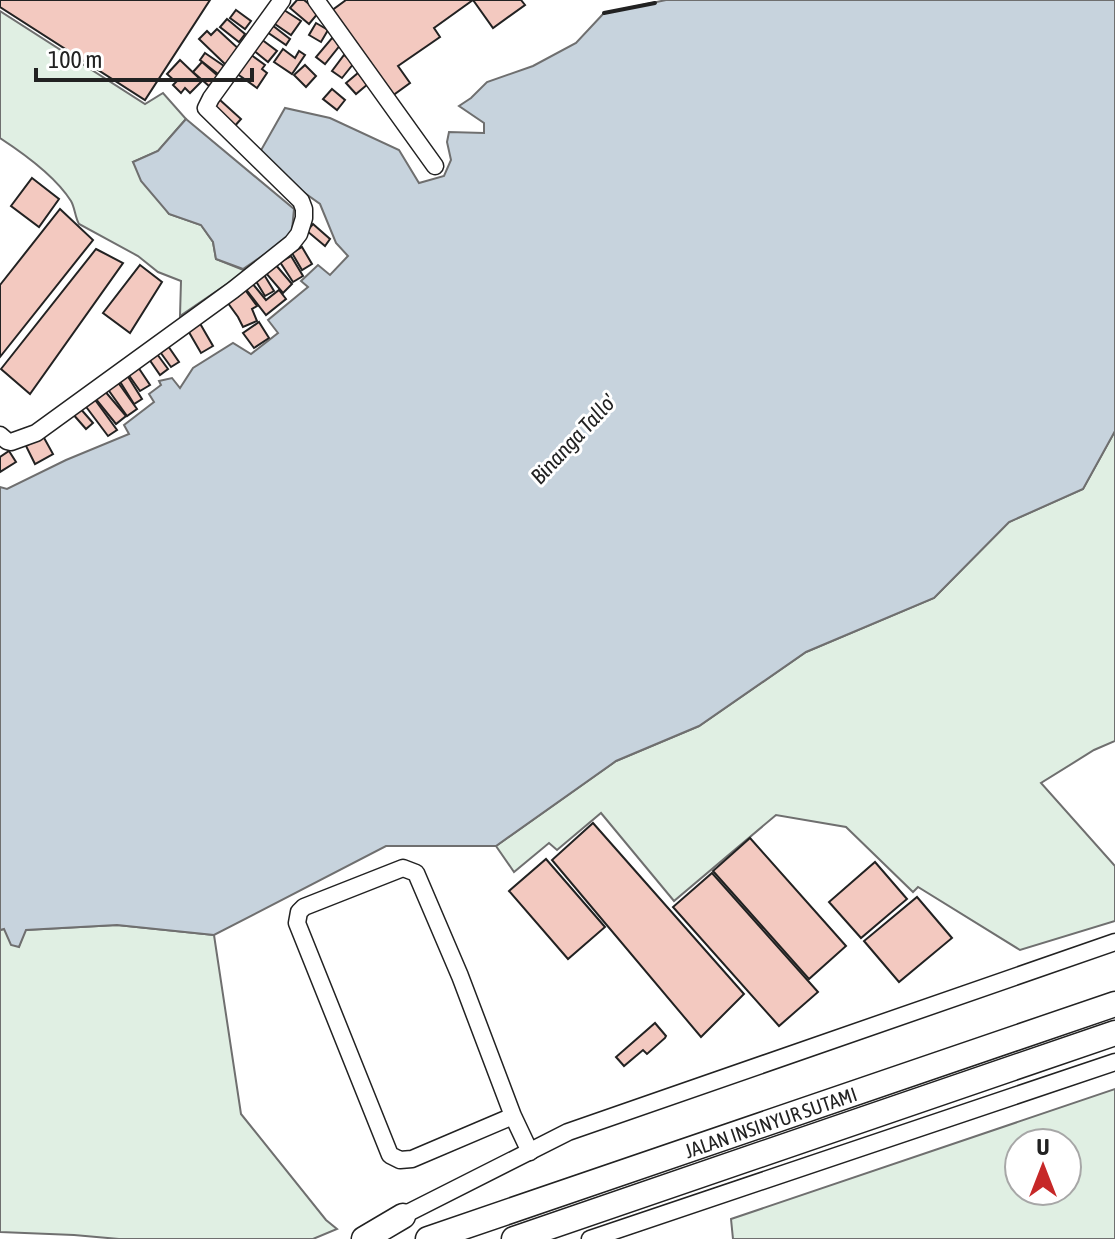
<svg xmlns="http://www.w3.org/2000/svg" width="1115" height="1239" viewBox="0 0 1115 1239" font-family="'Asap Condensed',sans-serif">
<rect width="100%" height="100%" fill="#fff"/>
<!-- green -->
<g fill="#e0efe3" stroke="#6f6f6f" stroke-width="2" fill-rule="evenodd">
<path d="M0,11l145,93 18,-11 23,26 -28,32 -25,11 36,52 32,11 12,17 3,17 30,12 -66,45 1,-35 -23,-9 -20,-16 -59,-32c-4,-7 -4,-16 -8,-23 -15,-24 -48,-48 -71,-63z"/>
<path d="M1115,431v310l-21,9 -53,33 74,83v55l-95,29 -102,-63 -5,5 -67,-65 -70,-12 -102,86 -73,-88 -44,37 -8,-7 -35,29 -18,-26 120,-85 83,-35 107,-74 128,-54 75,-76 74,-33z"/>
<path d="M117,925l97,10 27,179 85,106 11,9 -24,10h-194l-45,-4 -74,-3v-302l4,-1 15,17 6,-16z"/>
<path d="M1115,1089v150h-382l-2,-20zM1019,1143h48v48h-48z"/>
</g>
<!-- water -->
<g fill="#c7d3dd" stroke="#6f6f6f" stroke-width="2">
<path d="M666,0h449v431l-32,58 -74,33 -75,76 -128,54 -107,74 -83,35 -120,85h-110l-172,89 -97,-10 -91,5 -7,17 -8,-2 -7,-16 -4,1v-443l7,2 59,-29 63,-26 -5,-9 30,-23 -5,-8 12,-9 -2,-4 13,-3 8,10 13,-20 40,-25 18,11 27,-21 -10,-13 40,-33 -7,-6 17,-16 12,10 18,-19 -12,-13 -16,-39 -35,-25 -25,-27 25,-44 45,10 69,32 20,33 25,-7 7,-16 -4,-18 2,-10 35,1v-10l-25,-17 12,-8 16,-16 46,-16 43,-23 28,-30z"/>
<path d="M186,119l108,90 -2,21 -5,9 -44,30 -27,-10 -3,-17 -12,-17 -32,-11 -28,-33 -8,-19 25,-11z"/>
</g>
<!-- building -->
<g fill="#f3c9c0" stroke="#222" stroke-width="2">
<path d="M0,0h210l-65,100 -145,-93z"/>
<path d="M297,0h7l15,12 -10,12 -19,-16z"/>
<path d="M346,0h175l4,5 -32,23 -20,-28 -39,28 6,9 -42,29 12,17 -18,13 -61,-85z"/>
<path d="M281,8l20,13 -10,14 -19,-13z"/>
<path d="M236,10l15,11 -6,8 -15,-11z"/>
<path d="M227,19l18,15 -6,8 -19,-15z"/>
<path d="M316,23l12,7 -7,12 -12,-7z"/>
<path d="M272,25l18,14 -4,6 -19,-13z"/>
<path d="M217,29l24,22 -14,15 -28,-27 8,-8 4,4z"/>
<path d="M332,38l9,6 -16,20 -9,-7z"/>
<path d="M261,39l16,12 -9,11 -15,-12z"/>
<path d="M283,49l12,9 4,-7 6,4 -13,19 -18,-12z"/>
<path d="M205,53l19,13 -6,8 -18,-14z"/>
<path d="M250,54l15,11 -3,4 5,4 -10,15 -21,-15z"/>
<path d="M344,55l10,8 -12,15 -10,-7z"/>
<path d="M180,60l22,21 -12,12 -5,-5 -4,5 -8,-8 3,-3 -9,-8z"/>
<path d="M202,62l16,14 -9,10 -16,-14z"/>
<path d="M305,65l11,11 -10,11 -12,-12z"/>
<path d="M358,73l10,11 -12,10 -10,-11z"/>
<path d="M332,89l13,11 -8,10 -14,-11z"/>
<path d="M220,100l21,19 -8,9 -22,-18z"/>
<path d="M32,178l27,21 -20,28 -28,-21z"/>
<path d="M60,209l33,31 -93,117v-72z"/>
<path d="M313,224l17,15 -5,7 -18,-15z"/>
<path d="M302,247l10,17 -10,6 -10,-17z"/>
<path d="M96,249l27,14 -93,131 -29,-25z"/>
<path d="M291,256l12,20 -10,6 -13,-20z"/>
<path d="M275,264l17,20 -9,9 -18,-21z"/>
<path d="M140,265l22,17 -32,51 -27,-20z"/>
<path d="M263,273l11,18 -9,5 -11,-18z"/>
<path d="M252,283l14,17 13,-10 7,9 -20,16 -21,-27z"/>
<path d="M243,287l14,19 -5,3 5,12 -14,6 -5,-10 -13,-18z"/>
<path d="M198,320l15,26 -12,7 -15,-26z"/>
<path d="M259,322l10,16 -15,10 -11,-15z"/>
<path d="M166,343l13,19 -8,5 -13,-18z"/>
<path d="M157,354l11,15 -8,6 -11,-16z"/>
<path d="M138,367l12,18 -10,6 -12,-17z"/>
<path d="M127,375l15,24 -8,5 -15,-24z"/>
<path d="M117,381l20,28 -10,7 -20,-28z"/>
<path d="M104,390l22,26 -10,8 -21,-26z"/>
<path d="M93,397l24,33 -9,6 -24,-32z"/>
<path d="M79,407l14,16 -7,6 -14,-16z"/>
<path d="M43,436l10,18 -18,10 -9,-18z"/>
<path d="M9,451l7,11 -16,10v-15z"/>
<path d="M593,823l151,171 -43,43 -149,-177z"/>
<path d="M750,838l96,108 -37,33 -96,-108z"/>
<path d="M546,859l59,68 -37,32 -59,-68z"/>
<path d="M875,862l32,37 -46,39 -32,-36z"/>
<path d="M712,873l106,119 -39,34 -106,-119z"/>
<path d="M917,897l35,41 -53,44 -35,-41z"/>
<path d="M655,1023l11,13 -1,2 -18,16 -4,-4 -19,16 -8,-9z"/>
</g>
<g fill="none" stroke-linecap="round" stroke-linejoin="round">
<!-- minor casing -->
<g stroke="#222" stroke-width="19">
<g id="minor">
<path d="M316,0l119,166"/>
<path d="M0,435l7,6 4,1 25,-9 197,-143 59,-47 7,-9 5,-16v-9l-3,-8 -95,-93 5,-10 71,-98"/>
<path d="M513,1116l-101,43 -12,1 -10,-5 -93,-232 2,-11 5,-5 99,-39 13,5 44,103 53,140 17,36"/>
<path d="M394,1220l174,-88 547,-190"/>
<path d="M590,1239l525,-177"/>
</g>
</g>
<!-- highway casing -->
<g stroke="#222" stroke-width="27">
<g id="highway">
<path d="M364,1239l39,-23"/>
<path id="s1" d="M428,1239l687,-235"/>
<path d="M514,1239l601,-206"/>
</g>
</g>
<!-- minor -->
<use href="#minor" stroke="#fff" stroke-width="16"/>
<!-- highway -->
<use href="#highway" stroke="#fff" stroke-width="24"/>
<!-- wall -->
<path stroke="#222" stroke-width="4" d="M604,13l51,-10"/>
</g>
<g text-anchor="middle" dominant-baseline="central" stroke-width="6" stroke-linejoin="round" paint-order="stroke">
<!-- street labels -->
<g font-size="20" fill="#222" stroke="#fff">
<text stroke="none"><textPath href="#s1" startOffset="362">JALAN INSINYUR SUTAMI</textPath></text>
</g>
<!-- water labels -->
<g font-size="22" font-style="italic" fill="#222" stroke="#fff">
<text transform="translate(573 439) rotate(-47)">Binanga Tallo'</text>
</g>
</g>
<!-- north arrow -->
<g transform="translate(1043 1167)"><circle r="38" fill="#ffffff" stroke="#a7a7a7" stroke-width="2"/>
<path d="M0-6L14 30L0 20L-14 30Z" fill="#c62828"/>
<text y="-12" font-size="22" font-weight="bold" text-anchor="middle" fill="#222222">U</text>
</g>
<!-- scale -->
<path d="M36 68v12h216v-12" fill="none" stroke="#222222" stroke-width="4"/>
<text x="48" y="68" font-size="24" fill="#222222" stroke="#ffffff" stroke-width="6" paint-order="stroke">100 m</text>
</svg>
